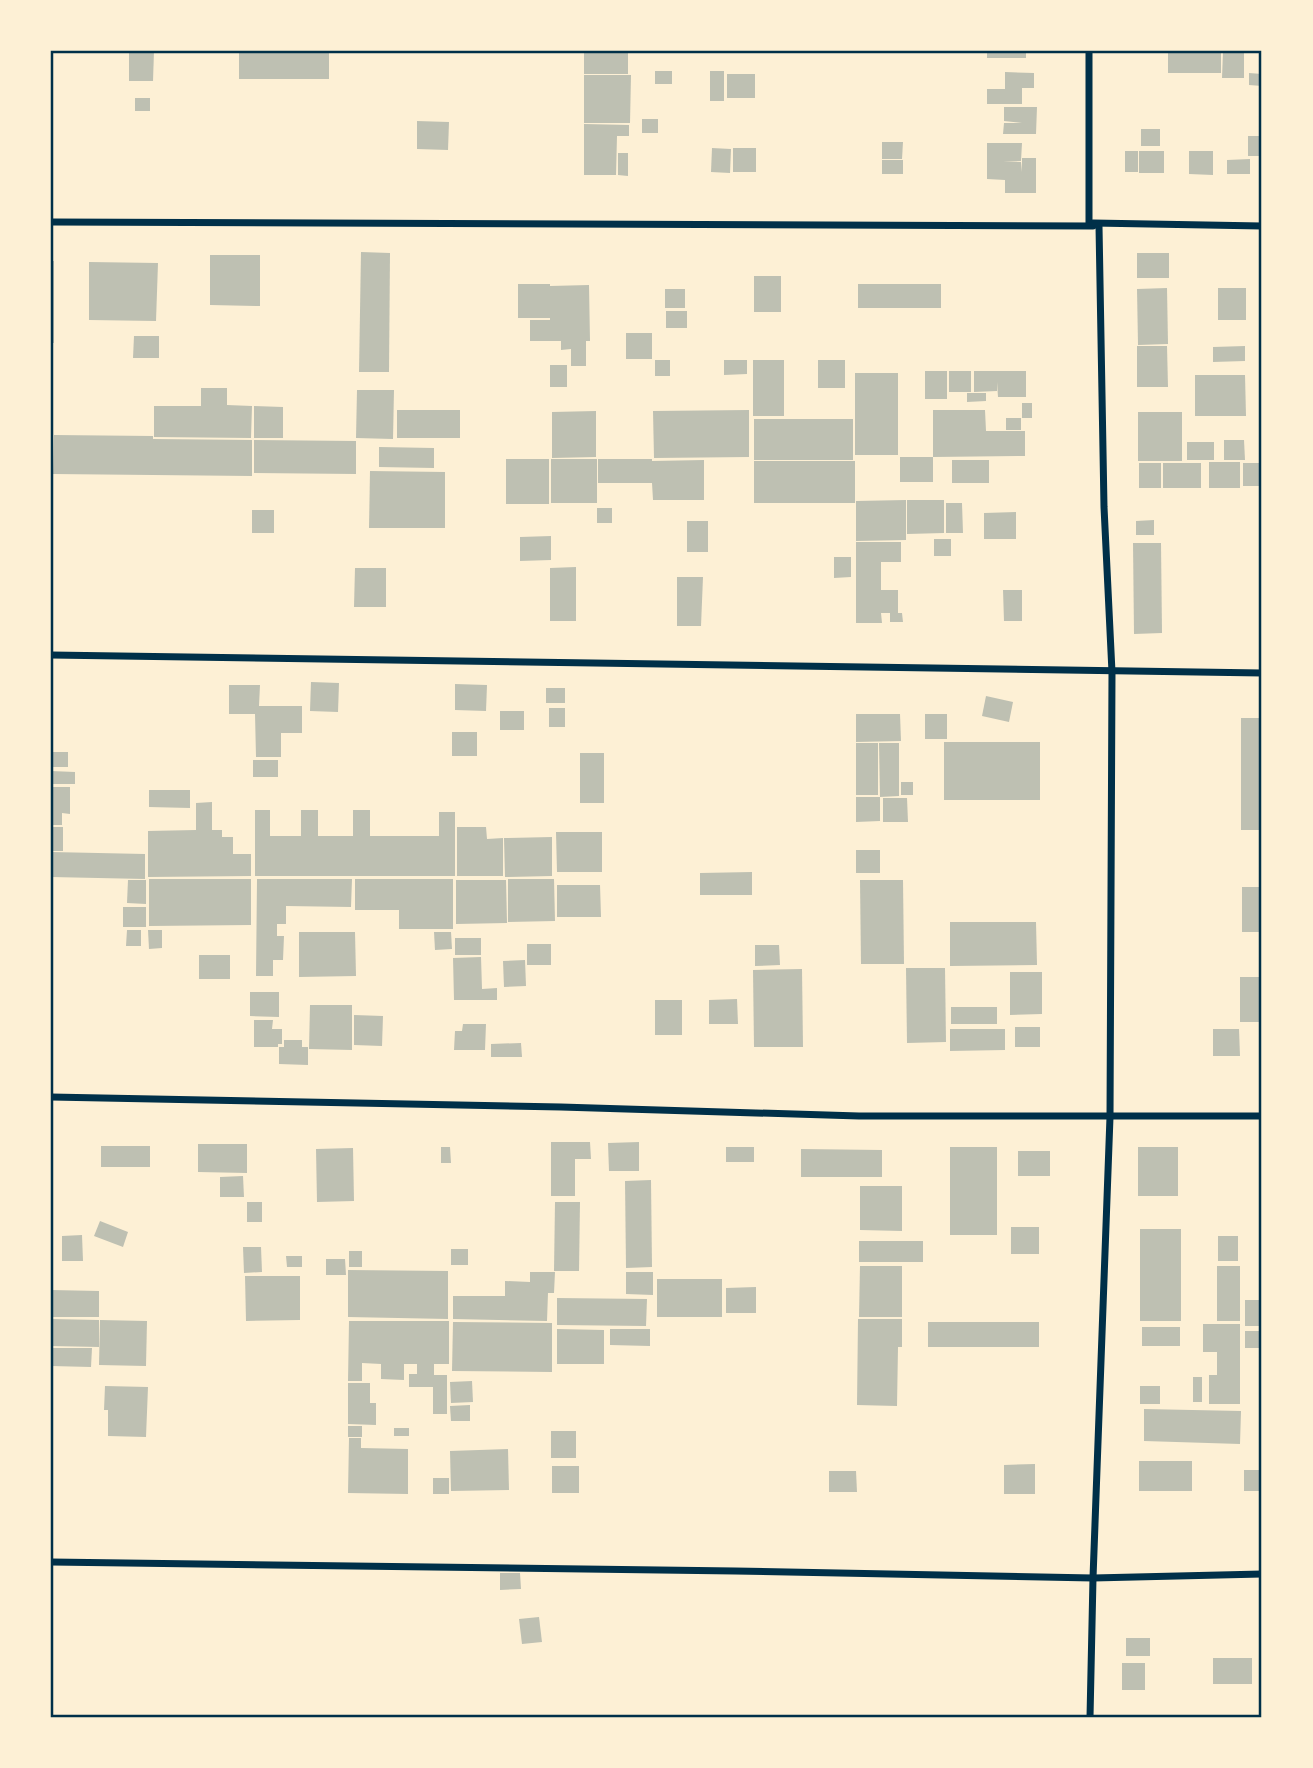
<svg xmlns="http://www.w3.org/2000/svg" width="1313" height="1768" viewBox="0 0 1313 1768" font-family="Poppins,sans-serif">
<rect width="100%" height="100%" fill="#fdf0d5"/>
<!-- building -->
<g fill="#bec0b2">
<path d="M129,51h25l-1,30h-24z"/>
<rect x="584" y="51" width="44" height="23"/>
<rect x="987" y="51" width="39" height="7"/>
<rect x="1168" y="51" width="53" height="22"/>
<path d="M239,52l90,1v26h-90z"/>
<path d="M1223,52h21v26h-22z"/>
<rect x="655" y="71" width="17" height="13"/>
<rect x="710" y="71" width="14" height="30"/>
<path d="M1005,72l29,1v15h-12v16h-35v-15h18z"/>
<path d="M1249,73l13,1v12l-13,-1z"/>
<rect x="727" y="74" width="28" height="24"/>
<path d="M584,75h47l-1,48h-46z"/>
<rect x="135" y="98" width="15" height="13"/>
<path d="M1004,107h33l-1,27h-33l1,-11h18l-18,-2z"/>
<rect x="642" y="119" width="16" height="14"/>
<path d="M417,121l32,1 -1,28 -31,-1z"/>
<path d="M584,124l45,1v11h-12l-1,39h-32z"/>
<rect x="1141" y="129" width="19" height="17"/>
<rect x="1248" y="136" width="14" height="20"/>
<path d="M882,142h21l-1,17h-20z"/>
<path d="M987,143h35l-1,18 -18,1h18l1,10v-14h14v35h-31v-13l-18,-1z"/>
<path d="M712,148l19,1 -1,24 -19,-1z"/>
<rect x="733" y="148" width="23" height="24"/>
<rect x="1125" y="151" width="13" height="21"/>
<rect x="1139" y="151" width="25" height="22"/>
<path d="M1189,151h24v24l-24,-1z"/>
<path d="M618,153h10v23l-10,-1z"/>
<path d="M1250,159v15h-23v-14z"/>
<rect x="882" y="160" width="21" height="14"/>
<path d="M361,252l29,1 -1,119h-30z"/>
<rect x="1137" y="253" width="32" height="25"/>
<path d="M210,255h50v51l-50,-1z"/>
<rect x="51" y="261" width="3" height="82"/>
<path d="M89,262l69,1 -2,58 -67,-1z"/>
<rect x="754" y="276" width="27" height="36"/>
<path d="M518,284h32v2l39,-1 1,56h-4v25h-15v-17l-10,1v-9h-31v-21h20v-2h-32z"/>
<rect x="858" y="284" width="83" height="24"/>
<path d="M1167,288l1,56 -30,1 -1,-56z"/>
<rect x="1218" y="288" width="28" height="32"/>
<rect x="665" y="289" width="20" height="19"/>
<rect x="666" y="311" width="21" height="17"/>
<rect x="626" y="333" width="26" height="26"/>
<path d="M134,336h25v22h-26z"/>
<path d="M1137,346h30l1,41h-31z"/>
<path d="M1245,346v15l-32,1v-15z"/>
<rect x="655" y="360" width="15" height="16"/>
<path d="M724,360h23v14l-23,1z"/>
<rect x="753" y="360" width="31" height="56"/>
<rect x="818" y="360" width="27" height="28"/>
<rect x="550" y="365" width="17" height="22"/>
<rect x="925" y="371" width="22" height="28"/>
<rect x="949" y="371" width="22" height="21"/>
<path d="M974,371h52v26h-28l-1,-15v9l-23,1z"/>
<rect x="855" y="373" width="43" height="82"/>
<path d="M1195,375h50l1,41h-51z"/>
<path d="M201,388h26v17l25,1 -1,32 -97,-1v-31h47z"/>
<path d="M357,390h37l-1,49 -37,-1z"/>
<path d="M967,393h19v8l-19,1z"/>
<rect x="1022" y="403" width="10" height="15"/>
<path d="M254,406l29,1v31h-29z"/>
<rect x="397" y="410" width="63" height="28"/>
<path d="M749,410v47l-95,1 -1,-47z"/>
<path d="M933,410h52l1,21h39v25l-92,1z"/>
<path d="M596,411v46l-44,1v-46z"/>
<rect x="1138" y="412" width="44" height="49"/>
<rect x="1006" y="418" width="15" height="12"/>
<rect x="754" y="419" width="99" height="41"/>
<path d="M54,435l99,1v3l99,1v36l-199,-2z"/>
<path d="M254,440l102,1v33l-102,-1z"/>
<path d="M1224,440h20l1,20h-21z"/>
<rect x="1187" y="442" width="27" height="18"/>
<path d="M379,447l55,1v20l-55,-1z"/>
<rect x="900" y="457" width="33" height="25"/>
<rect x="506" y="459" width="43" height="45"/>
<rect x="551" y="459" width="46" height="44"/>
<path d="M598,459h54v2l52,-1v40h-51l-1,-17h-54z"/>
<rect x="952" y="460" width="37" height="23"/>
<rect x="754" y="461" width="101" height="42"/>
<rect x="1209" y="462" width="31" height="26"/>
<rect x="1139" y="463" width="22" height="25"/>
<rect x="1163" y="463" width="38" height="25"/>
<rect x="1243" y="463" width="19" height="23"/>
<path d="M370,471l75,1v56h-76z"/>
<path d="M906,500v40l-50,1v-40z"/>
<path d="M907,500h37v33l-37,1z"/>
<path d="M946,503h16l1,30h-17z"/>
<rect x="597" y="508" width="15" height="15"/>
<rect x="252" y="510" width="22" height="23"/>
<path d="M1016,512v27h-32v-26z"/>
<path d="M1154,520v15h-18v-14z"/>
<rect x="687" y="521" width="21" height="31"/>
<path d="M551,536v24l-31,1v-24z"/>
<rect x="934" y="539" width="17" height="17"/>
<path d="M856,542h45v20h-20v28h17v23h4l1,9h-13v-9h-9l1,10h-26z"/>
<path d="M1133,543h28l1,90 -28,1z"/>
<path d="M834,557h17v20l-17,1z"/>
<path d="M576,567v54h-26v-53z"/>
<path d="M355,568h31v39h-32z"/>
<path d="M677,577h26l-2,49h-24z"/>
<path d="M1003,590h19v31h-18z"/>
<path d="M311,682l28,1 -1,29 -28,-1z"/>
<path d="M455,684l32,1 -1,26 -31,-1z"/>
<path d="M229,685h31l-1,21h43v27h-21v24h-25l-1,-43h-26z"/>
<rect x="546" y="688" width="19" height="15"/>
<path d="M986,696l27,6 -4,20 -27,-6z"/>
<rect x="549" y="708" width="16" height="19"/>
<rect x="500" y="711" width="24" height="19"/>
<path d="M856,714h44l1,27 -45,1z"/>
<rect x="925" y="714" width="22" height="25"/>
<rect x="1241" y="718" width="21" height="112"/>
<rect x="452" y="732" width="25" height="24"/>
<rect x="944" y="742" width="96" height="58"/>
<rect x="856" y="743" width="22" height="52"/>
<path d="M879,743h20v53l-19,1z"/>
<rect x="51" y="752" width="17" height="15"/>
<rect x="580" y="753" width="24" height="50"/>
<rect x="253" y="760" width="25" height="17"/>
<path d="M51,771l24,1v12h-24z"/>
<rect x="901" y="782" width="12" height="13"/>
<path d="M51,787h19v27l-8,-1v12h-11z"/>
<path d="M149,790h41v18l-41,-1z"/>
<path d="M856,797h24v24l-24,1z"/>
<path d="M883,798h24l1,24h-25z"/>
<path d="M212,802v28h10v7h11v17h18v22l-103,1v-46l48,-1v-27z"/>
<path d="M255,810h15v26h31v-26h17v26h35v-26h17v26h69v-24h16v64h-200z"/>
<rect x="51" y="827" width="12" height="24"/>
<path d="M457,827h29l1,12 16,-1v38h-46z"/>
<path d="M556,832h46v40h-45z"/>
<path d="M552,837v39l-47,1 -1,-39z"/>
<rect x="856" y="850" width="24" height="23"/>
<path d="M51,852l94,2v25l-94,-2z"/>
<path d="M752,872v23h-52v-22z"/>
<path d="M149,879h102v46l-102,1z"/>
<path d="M257,879h95l-1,28 -65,-1v18h-9v12h7l-1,24h-10v16h-17z"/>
<path d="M355,879h98v50h-54v-19h-44z"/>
<path d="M508,879h46l1,42 -47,1z"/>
<path d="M128,880h18v24l-19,-1z"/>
<path d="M456,880h50l1,43 -51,1z"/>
<path d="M860,880h43l1,84h-43z"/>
<path d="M557,885h43l1,32h-44z"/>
<rect x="1242" y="887" width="20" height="45"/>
<rect x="123" y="907" width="23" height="20"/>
<path d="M950,922h86l1,43 -87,1z"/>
<path d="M127,930h14v16h-15z"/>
<path d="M148,930h14v18l-13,1z"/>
<path d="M299,932h56l1,44 -57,1z"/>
<path d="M434,932h17l1,17 -17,1z"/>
<rect x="455" y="938" width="26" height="17"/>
<rect x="527" y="944" width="24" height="21"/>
<path d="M755,945h24l1,20 -25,1z"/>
<rect x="199" y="955" width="31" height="24"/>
<path d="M481,957l1,32 15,-1v12h-43l-1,-42z"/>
<path d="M525,960l1,26 -22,1 -1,-26z"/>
<path d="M906,968h39l1,74 -39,1z"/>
<path d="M802,969l1,78h-49l-1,-77z"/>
<path d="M1010,972h32v42l-32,1z"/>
<rect x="1240" y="977" width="20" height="45"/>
<path d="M250,992h29v25l-29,-1z"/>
<path d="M737,999l1,25h-29v-24z"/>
<rect x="655" y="1000" width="27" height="35"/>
<path d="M310,1005h42v45l-43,-1z"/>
<rect x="951" y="1007" width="46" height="17"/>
<path d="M354,1015l29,1 -1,30 -28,-1z"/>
<path d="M254,1020h19l-1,9h10v15h-4v3h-24z"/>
<path d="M463,1024h23l-1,26h-31l1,-19h7z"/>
<rect x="1015" y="1027" width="25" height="20"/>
<path d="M950,1029h55v21l-55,1z"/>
<path d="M1213,1029h26l1,27h-27z"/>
<path d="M284,1040h18v7h6v18l-29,-1v-17h5z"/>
<path d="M521,1043l1,14h-31v-13z"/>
<path d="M551,1142h39l1,17h-16v37h-24z"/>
<path d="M639,1142v29h-30l-1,-28z"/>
<path d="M198,1144h49v29l-49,-1z"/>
<rect x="101" y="1146" width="49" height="21"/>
<path d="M441,1147h9l1,16h-10z"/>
<rect x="726" y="1147" width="28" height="15"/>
<rect x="950" y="1147" width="47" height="88"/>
<rect x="1138" y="1147" width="40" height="49"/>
<path d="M353,1148l1,53 -37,1 -1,-53z"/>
<path d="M801,1149l81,1v27h-81z"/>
<rect x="1018" y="1151" width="32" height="25"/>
<path d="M243,1176l1,21h-24v-20z"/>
<path d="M651,1180l1,87 -26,1 -1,-87z"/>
<path d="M860,1186h42v45l-42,-1z"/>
<rect x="247" y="1202" width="15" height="20"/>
<path d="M555,1202h25l-1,69h-25z"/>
<path d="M100,1221l28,11 -5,15 -29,-11z"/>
<rect x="1011" y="1227" width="28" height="27"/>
<rect x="1140" y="1229" width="41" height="92"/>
<path d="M82,1235l1,26h-21v-25z"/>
<rect x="1218" y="1236" width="20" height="25"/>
<rect x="859" y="1241" width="64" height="21"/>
<path d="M243,1247h18l1,25 -18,1z"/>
<rect x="451" y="1249" width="17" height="16"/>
<rect x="349" y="1251" width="13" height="16"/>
<path d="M286,1256h16v11h-15z"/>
<path d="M326,1259h19l1,16h-20z"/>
<path d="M860,1266h42v51h-43z"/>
<rect x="1217" y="1266" width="23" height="55"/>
<path d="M348,1270l100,1v48l-100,-2z"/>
<path d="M530,1272h25l-1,21h-6l-1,28 -94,-2v-23h52v-15l25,1z"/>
<path d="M626,1272h27v23l-27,-1z"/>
<path d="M245,1276h55v44l-54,1z"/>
<rect x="657" y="1279" width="65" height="38"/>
<path d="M756,1287v26h-30v-25z"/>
<path d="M51,1290l48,1v26h-48z"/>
<path d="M557,1298l90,1 -1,27 -89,-1z"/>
<rect x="1245" y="1300" width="17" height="26"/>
<path d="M51,1319l48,1v27l-48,-1z"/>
<path d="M858,1319h44v28h-4l-1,59 -40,-1z"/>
<path d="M100,1320l47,1 -1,45 -47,-1z"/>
<path d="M349,1321h100v43h-15v11h13v39h-14v-27h-24v-13h8v-10h-13v16l-23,-1v-15l-19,-1v18h-14z"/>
<path d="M453,1322l99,1v49l-100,-1z"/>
<rect x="928" y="1322" width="111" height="25"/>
<path d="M1203,1324h37v80h-31v-29h8v-23h-14z"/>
<rect x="1142" y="1327" width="38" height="19"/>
<path d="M557,1329l47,1v34h-47z"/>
<path d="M610,1329h40v17l-40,-1z"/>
<rect x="1245" y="1331" width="17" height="17"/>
<path d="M51,1348h41l-1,19 -40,-1z"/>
<rect x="1193" y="1377" width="9" height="25"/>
<path d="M472,1381l1,21 -22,1 -1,-21z"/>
<path d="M348,1383h22v20h6v22l-28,-1z"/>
<path d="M105,1386l43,1 -2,50 -38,-1v-26h-4z"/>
<rect x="1140" y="1386" width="20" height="18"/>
<path d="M470,1405v16h-19l-1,-15z"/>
<path d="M1144,1409l97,2 -1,33 -96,-3z"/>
<rect x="348" y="1426" width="14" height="11"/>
<rect x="394" y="1428" width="15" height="8"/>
<rect x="551" y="1431" width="25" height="27"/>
<path d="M349,1438h12v10l47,1v45l-60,-1z"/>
<path d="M508,1449l1,41 -58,1 -1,-40z"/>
<rect x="1139" y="1461" width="53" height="30"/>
<path d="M1035,1464v30h-31v-29z"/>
<rect x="552" y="1466" width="27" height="27"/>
<rect x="1244" y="1470" width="18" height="21"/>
<path d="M829,1471h27l1,21h-28z"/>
<rect x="433" y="1478" width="16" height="16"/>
<path d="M500,1573h20l1,16 -21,1z"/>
<path d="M539,1617l3,25 -20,2 -3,-25z"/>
<rect x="1126" y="1638" width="24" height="18"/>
<rect x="1213" y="1658" width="39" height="26"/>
<rect x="1122" y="1663" width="23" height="27"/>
</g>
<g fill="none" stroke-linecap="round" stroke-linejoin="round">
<!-- minor -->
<g stroke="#003049" stroke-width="7">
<path d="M1089,51v172l10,3 5,281 8,165 -2,445 -17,461 -3,139"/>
<path d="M51,222l1042,4"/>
<path d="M1093,223l169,3"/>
<path d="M51,655l1211,18"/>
<path d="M51,1097l510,10 298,9h403"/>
<path d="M51,1562l684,9 358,7 169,-4"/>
</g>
</g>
<!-- border -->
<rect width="1313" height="1768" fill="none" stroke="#fdf0d5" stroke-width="105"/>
<rect x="52" y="52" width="1208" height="1664" fill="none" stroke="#003049" stroke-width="2.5"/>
</svg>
